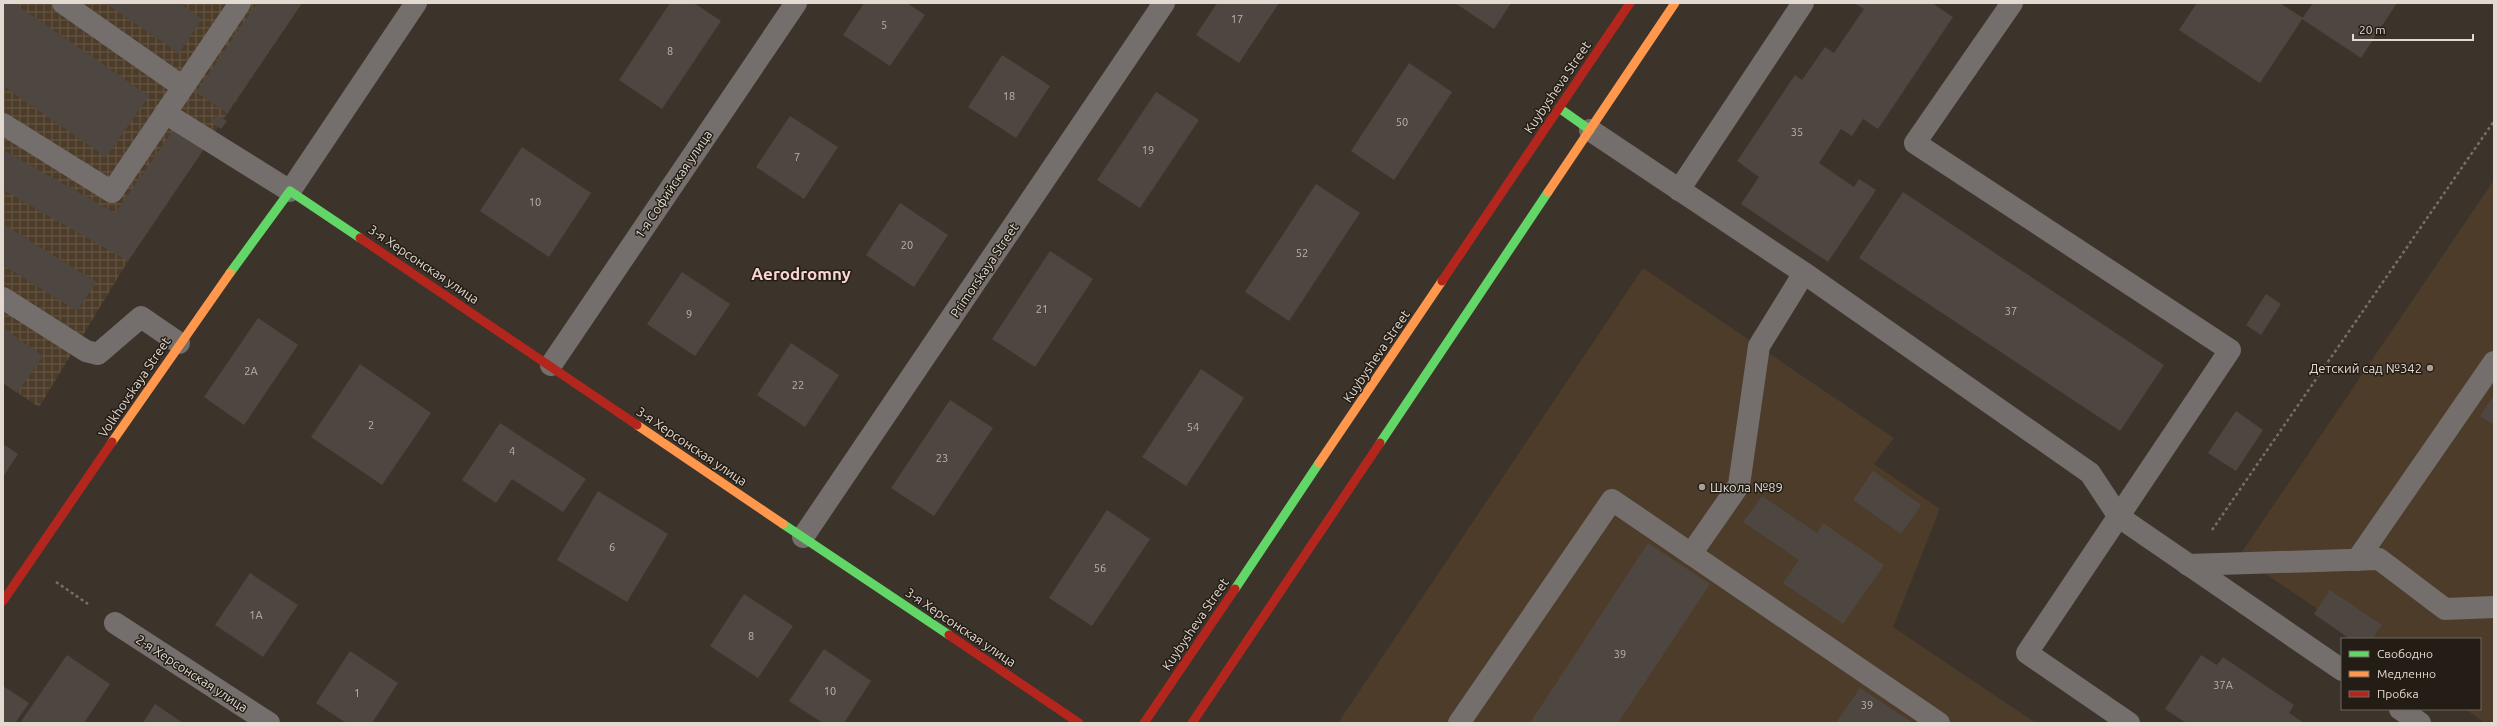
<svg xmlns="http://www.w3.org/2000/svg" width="2497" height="726" viewBox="0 0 2497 726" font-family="Ubuntu,sans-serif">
<defs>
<pattern id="industrial-grid" width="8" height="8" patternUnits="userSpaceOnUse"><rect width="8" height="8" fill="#4d3c29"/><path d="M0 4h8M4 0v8" fill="none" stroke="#665847"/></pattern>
</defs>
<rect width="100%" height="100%" fill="#3c332b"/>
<!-- built -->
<g fill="#4d3c29">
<path d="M2494,180v543h-9l-20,-14h15v-70h-118l-123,-83z"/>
<path d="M1643,268l251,170 -20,26 66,45 -47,118 143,96h-698z"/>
</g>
<!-- industrial -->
<path fill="url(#industrial-grid)" d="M3,3h299l-174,258 -89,146 -36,-24z"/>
<!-- building -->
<g fill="#4e4741">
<path d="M3,3h11l135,93 -43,61 -103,-71z"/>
<path d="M105,3h74l23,16 -23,34z"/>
<path d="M257,3h45l-75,110 -31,-21z"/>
<path d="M670,3h24l27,18 -59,88 -43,-29z"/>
<path d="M864,3h43l18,12 -35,51 -47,-31z"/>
<path d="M1217,3h62l-40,60 -43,-28z"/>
<path d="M1455,3h56l-17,26z"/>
<path d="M1854,3h78l21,14 -75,112 -15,-10 -11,17 -11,-7 -22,34 35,24 5,-8 17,11 -48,72 -87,-58 18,-27 -22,-16 58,-86 7,5 23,-33 9,6 30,-44z"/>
<path d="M2197,3h83l23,15 -43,65 -81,-53z"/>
<path d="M2313,3h84l-36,55 -59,-39z"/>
<path d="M1002,55l48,31 -34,52 -48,-31z"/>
<path d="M1409,63l43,29 -58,88 -43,-29z"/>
<path d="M1156,92l43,28 -59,88 -43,-28z"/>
<path d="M217,115l10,6 -6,8 -9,-7z"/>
<path d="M790,116l48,31 -34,52 -48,-32z"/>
<path d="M175,128l29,21 -76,112 -125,-71v-40l112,63z"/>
<path d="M522,147l69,46 -42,64 -69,-46z"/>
<path d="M1316,184l44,29 -71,108 -44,-29z"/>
<path d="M1903,192l261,173 -44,66 -261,-173z"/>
<path d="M900,203l48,32 -34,52 -48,-32z"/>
<path d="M3,224l93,58 -19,29 -74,-46z"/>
<path d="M1050,251l43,28 -58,88 -43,-28z"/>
<path d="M682,272l48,32 -35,52 -48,-32z"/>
<path d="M2266,294l15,10 -20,31 -15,-10z"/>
<path d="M258,318l40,27 -54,80 -40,-28z"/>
<path d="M3,328l40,28 -26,37 -14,-10z"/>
<path d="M791,343l48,32 -34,52 -48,-32z"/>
<path d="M360,364l71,49 -49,72 -71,-48z"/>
<path d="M1201,369l43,29 -58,88 -44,-29z"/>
<path d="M2494,395v30l-14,-9z"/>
<path d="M950,400l43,28 -59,88 -43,-28z"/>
<path d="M2236,411l27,19 -27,41 -28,-18z"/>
<path d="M500,423l86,56 -23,33 -51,-33 -16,24 -34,-23z"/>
<path d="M3,444l15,10 -15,23z"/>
<path d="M1873,471l48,34 -20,29 -48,-34z"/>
<path d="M598,491l70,43 -41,68 -70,-42z"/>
<path d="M1762,496l55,37 6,-10 61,42 -41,59 -60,-41 16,-23 -56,-38z"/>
<path d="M1107,510l43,29 -58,87 -43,-28z"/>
<path d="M1648,543l62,41 -92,139h-88z"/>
<path d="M250,573l48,32 -35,52 -48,-32z"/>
<path d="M2330,590l52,35 -10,14h-22l-36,-25z"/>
<path d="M744,594l49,32 -35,52 -48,-32z"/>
<path d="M824,649l47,32 -27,42h-21l-34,-22z"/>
<path d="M350,651l48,32 -26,40h-26l-30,-20z"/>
<path d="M67,655l43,29 -26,39h-64z"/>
<path d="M2201,655l16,10 6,-8 71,48 -5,8 15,10h-118l-21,-14z"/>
<path d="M3,686l26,17 -14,20h-12z"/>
<path d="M1860,688l53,35h-77z"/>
<path d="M155,704l28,19h-40z"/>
</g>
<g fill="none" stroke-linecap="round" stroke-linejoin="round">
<!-- path -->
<g stroke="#76706c" stroke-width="2.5" stroke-dasharray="3 3" stroke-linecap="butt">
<path d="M2212,530l282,-409"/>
<path d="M56,582l32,22"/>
</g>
<!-- lane -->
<g stroke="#746f6c" stroke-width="22">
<path d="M63,3l120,84"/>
<path d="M2012,3l-97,140 315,207 -203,303 102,70"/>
<path d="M165,113l125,78 126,-188"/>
<path d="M3,124l109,68 128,-189"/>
<path d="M1590,130l214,143 286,200 29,44 223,153"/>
<path d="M1679,190l124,-187"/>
<path d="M3,298l83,53 12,3 43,-37 38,26"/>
<path d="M1691,554l48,-69 20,-139 45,-73"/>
<path d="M2357,560l137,-198"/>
<path d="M2188,565l191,-6 66,50 49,-2"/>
<path d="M2400,709l20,14"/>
<path d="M1459,723l153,-223 327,223"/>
</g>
<!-- street -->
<g stroke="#746f6c" stroke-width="22">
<path d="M551,365l245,-362"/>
<path d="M803,537l361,-534"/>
<path d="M115,623l154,100"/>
</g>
<!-- fast -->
<g stroke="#63d668" stroke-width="9">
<path d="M1559,108l31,22"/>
<path d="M230,273l60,-82 70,47"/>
<path d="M1380,443l168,-251"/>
<path d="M783,524l166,111"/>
<path d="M1235,589l84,-126"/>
</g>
<!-- slow -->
<g stroke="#ff974d" stroke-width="9">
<path d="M1548,192l127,-189"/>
<path d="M637,425l146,99"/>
<path d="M112,442l118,-169"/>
<path d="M1319,463l123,-182"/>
</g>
<!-- jam -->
<g stroke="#b3261e" stroke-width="9">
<path d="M360,238l277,187"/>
<path d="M1442,281l188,-278"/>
<path d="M3,601l109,-159"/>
<path d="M949,635l130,88"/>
<path d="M1144,723l91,-134"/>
<path d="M1192,723l188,-280"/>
</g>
</g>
<!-- markers -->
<g fill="#a89f96" stroke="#231d16" stroke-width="1.5">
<circle cx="2430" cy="368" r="4"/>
<circle cx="1702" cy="487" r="4"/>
</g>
<g text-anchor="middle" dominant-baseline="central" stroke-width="3" stroke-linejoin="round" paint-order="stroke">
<!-- number labels -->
<g font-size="11" fill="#bdb4ac">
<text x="1237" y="19">17</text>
<text x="884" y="25">5</text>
<text x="670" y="51">8</text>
<text x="1009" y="96">18</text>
<text x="1402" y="122">50</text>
<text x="1797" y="132">35</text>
<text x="1148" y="150">19</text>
<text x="797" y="157">7</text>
<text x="535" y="202">10</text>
<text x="907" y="245">20</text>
<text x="1302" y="253">52</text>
<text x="1042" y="309">21</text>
<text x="2011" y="311">37</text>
<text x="689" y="314">9</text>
<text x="251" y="371">2А</text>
<text x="798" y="385">22</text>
<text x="371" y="425">2</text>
<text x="1193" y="427">54</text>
<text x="512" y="451">4</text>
<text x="942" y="458">23</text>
<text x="612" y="547">6</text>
<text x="1100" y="568">56</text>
<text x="256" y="615">1А</text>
<text x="751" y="636">8</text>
<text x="1620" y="654">39</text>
<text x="2223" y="685">37А</text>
<text x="830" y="691">10</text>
<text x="357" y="693">1</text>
<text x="1867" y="705">39</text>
</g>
<!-- street labels -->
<g font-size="13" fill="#e2d9d0" stroke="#231d16">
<text transform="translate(1557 87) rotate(-56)">Kuybysheva Street</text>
<text transform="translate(673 184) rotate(-56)">1-я Софийская улица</text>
<text transform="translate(424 264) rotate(34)">3-я Херсонская улица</text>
<text transform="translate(984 270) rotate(-56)">Primorskaya Street</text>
<text transform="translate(1376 356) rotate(-56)">Kuybysheva Street</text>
<text transform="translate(134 387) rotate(-56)">Volkhovskaya Street</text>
<text transform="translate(692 446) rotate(34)">3-я Херсонская улица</text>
<text transform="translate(1195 624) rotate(-56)">Kuybysheva Street</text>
<text transform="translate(961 627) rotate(34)">3-я Херсонская улица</text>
<text transform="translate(192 673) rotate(33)">2-я Херсонская улица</text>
</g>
<!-- poi labels -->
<g font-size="13" fill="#e2d9d0" stroke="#231d16" text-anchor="end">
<text x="2422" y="368">Детский сад №342</text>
<text x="1710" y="487" text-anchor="start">Школа №89</text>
</g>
<!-- district labels -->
<g font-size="17" font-weight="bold" fill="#f9d5d7" stroke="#231d16">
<text x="801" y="273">Aerodromny</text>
</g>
</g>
<!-- border -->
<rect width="2497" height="726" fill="none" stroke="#e2d9d0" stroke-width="8"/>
<!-- legend -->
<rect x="2341" y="638" width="140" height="72" fill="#231d16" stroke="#6f6860"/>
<rect x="2349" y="651" width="20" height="6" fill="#63d668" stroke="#6f6860"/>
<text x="2377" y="658" font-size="12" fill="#e2d9d0">Свободно</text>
<rect x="2349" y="671" width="20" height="6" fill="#ff974d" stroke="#6f6860"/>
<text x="2377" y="678" font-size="12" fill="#e2d9d0">Медленно</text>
<rect x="2349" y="691" width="20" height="6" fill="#b3261e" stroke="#6f6860"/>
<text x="2377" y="698" font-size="12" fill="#e2d9d0">Пробка</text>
<!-- scale -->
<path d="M2353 34v6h120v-6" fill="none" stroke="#e2d9d0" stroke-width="2"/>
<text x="2359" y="34" font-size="12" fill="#e2d9d0" stroke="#231d16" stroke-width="3" paint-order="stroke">20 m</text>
</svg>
